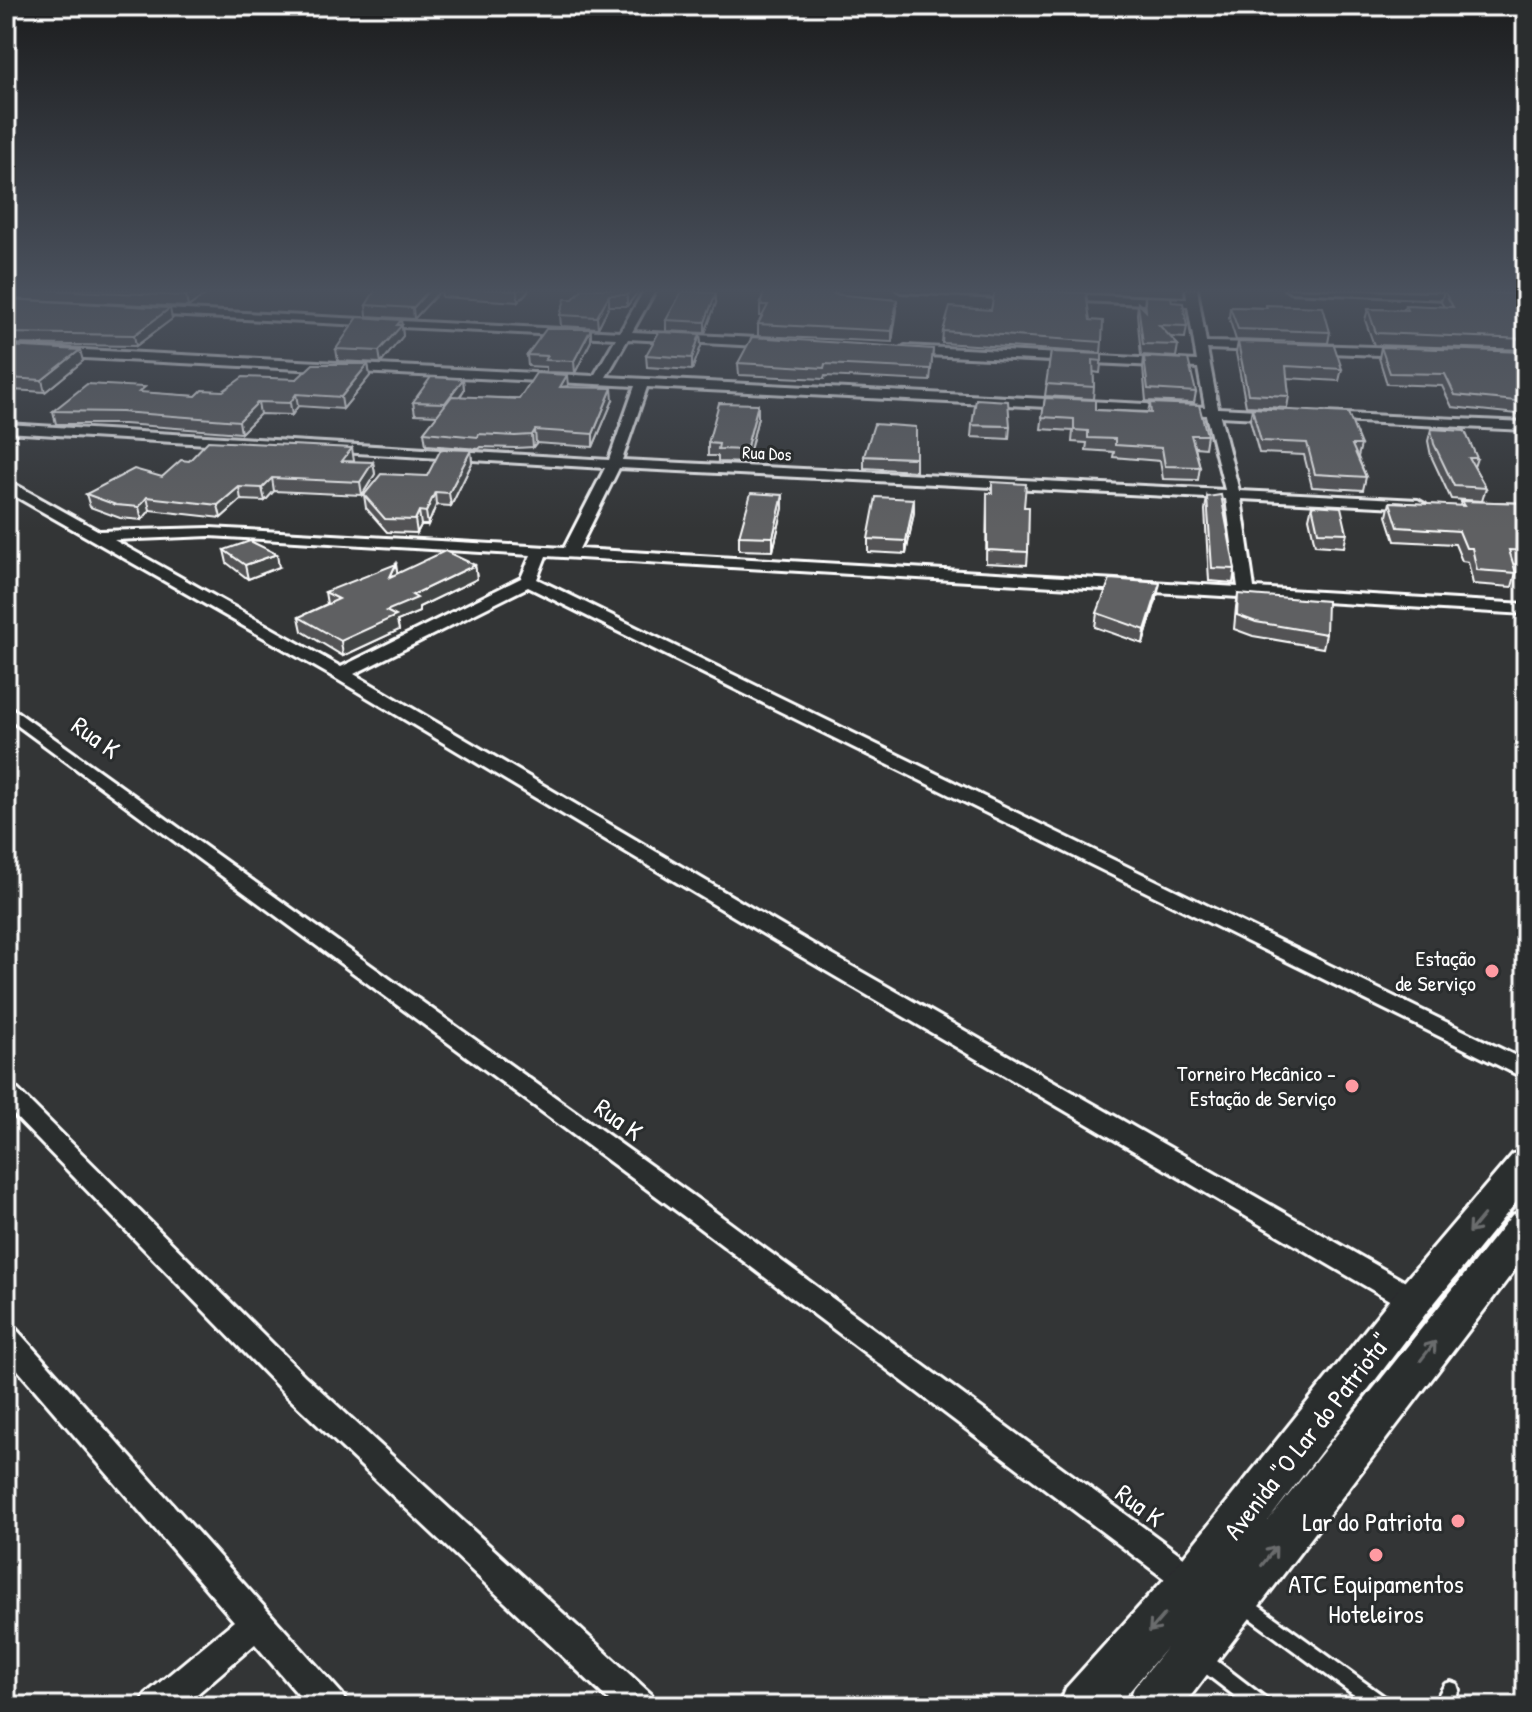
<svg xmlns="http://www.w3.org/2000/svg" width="1532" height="1712" viewBox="0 0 1532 1712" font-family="'Patrick Hand',sans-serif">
<rect width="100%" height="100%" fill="#333536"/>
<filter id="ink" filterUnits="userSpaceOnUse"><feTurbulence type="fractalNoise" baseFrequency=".0125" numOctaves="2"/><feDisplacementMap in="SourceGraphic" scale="16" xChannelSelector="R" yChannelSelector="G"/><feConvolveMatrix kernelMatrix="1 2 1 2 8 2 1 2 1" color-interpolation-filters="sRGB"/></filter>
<g filter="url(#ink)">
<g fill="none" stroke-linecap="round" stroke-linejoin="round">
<!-- service casing -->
<g stroke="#fff" stroke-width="6">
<g id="service">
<path d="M1246,1598l6,3 137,99 2,6h-22l-129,-95 -2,-5 2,-5z"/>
<path d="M1203,1653l6,2 59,45 2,6h-22l-51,-39 -2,-6 2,-6z"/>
<path d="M1451,1682l6,2 2,6 -9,16h-18l13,-22z"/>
</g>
</g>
<!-- minor casing -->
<g stroke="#fff" stroke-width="6">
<g id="minor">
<path d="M645,289h11l-24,43 145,7 6,4 -6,4 -149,-8 -22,38 599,30 -7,-39 -293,-14 -6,-4 6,-4 292,15 -9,-55 -127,-6 -6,-3 6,-3 126,5 -1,-10h11l9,53 55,1 6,4 -6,4 -54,-2 11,59 60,3 7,4 -7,4 -58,-3 19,75 179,9 7,4 -7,4 -177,-9 13,89 272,16v10l-980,-58 -9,23 989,482v18l-998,-492 -174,87 464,273 605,345 3,8 -3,8 -10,3 -10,-3 -601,-351 -467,-279 -329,-187v-10l5,1 88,49 111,-3 354,20 41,-80 -599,-36v-8l603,36 26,-74 -629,-32v-8l588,30 22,-38 -470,-24 -6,-3 6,-3 474,24zM647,387l559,28 19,75 -603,-30zM619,468l607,31 12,88 -659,-38zM210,536l321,19 -10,23 -180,89 -227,-127z"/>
<path d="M896,289l125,3 6,3 -6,3 -120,-6z"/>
<path d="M1285,289l185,5 6,3 -6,3 -180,-8z"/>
<path d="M1309,345l96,3 6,4 -6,4 -100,-4v-6z"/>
<path d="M1322,413l204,9v8l-209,-10 -2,-3z"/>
<path d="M6,704l701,502 497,366 5,10 -5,10 -11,5 -11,-5 -493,-372 -683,-503z"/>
<path d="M6,1084l8,2 291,290 346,318 5,12h-41l-330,-312 -279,-287z"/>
<path d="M6,1326l10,3 326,365 5,12h-39l-53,-62 -72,62h-42l5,-12 88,-73 -228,-265z"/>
</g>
</g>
<!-- secondary casing -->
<g stroke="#fff" stroke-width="6">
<path id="secondary" d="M1526,1150v40l-99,122 -159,209 244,-306 14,-4v44l-343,451h-56l7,-18 32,-40 -49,58h-58l7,-18 110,-122 223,-278 114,-134z"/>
</g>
<!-- service -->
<use href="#service" fill="#2a2d2e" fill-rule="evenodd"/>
<!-- minor -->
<use href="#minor" fill="#2a2d2e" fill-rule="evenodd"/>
<!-- secondary -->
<use href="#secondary" fill="#2a2d2e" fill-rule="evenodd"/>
</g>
<!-- wall -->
<g fill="#525354" stroke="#fff" stroke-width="2">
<path d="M6,289h199l1,5 -18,13 -182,-8z"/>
<path d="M441,289h89l-12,13 -76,-5z"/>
<path d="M582,289h58l-13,17h-18l-11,22 -37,-2 -1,-11z"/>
<path d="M765,289h72l-1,6 61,5 -5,42 -134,-6v-12l4,-8h-2v-11z"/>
<path d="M1434,289h92v5z"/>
<path d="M441,290l-27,29 -47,-3 -1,-11z"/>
<path d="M1444,291l82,3v56l-152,-5 -9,-25 3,-11 35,1 2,-5 39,2 -3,-5z"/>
<path d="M1145,296l27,6 15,24 -2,12 -15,-1 8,8 -2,12 -35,-2 -4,-41 1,-11 6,5z"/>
<path d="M6,299l166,20 -36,27 -130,-2z"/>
<path d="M716,303l-11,30 -39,-2v-11z"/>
<path d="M1266,305l64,27 -2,11 -92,-3 -7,-22 1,-11 36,1z"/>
<path d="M401,320l2,16 -22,27 -43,-2 -2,-12z"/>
<path d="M1090,320l12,22 -1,11 -159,-10 1,-12z"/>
<path d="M591,329v12l-16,32 -29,-1v-5l-18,-1 -1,-11z"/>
<path d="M700,334l1,12 -9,24 -45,-3 -1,-12z"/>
<path d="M1238,342l104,27 -3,12 -52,-3 2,18 -2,12 -41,-2 -10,-53z"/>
<path d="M6,346l77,15 -38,31 -33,-2 -6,4z"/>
<path d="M1381,347l145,5v63l-74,-8 -10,-21 -55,-2 -8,-26z"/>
<path d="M933,349l-3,32 -105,-5 -1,3 -85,-4 -1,-12z"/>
<path d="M1051,352l51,2 -2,19 -7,-1 1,15 -1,12 -48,-3z"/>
<path d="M1144,357l52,35 -2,11 -48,-2 -3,-33z"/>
<path d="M368,364l2,12 -27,33 -45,-3 -6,9 -32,-1 -19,19 -117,-9h-68l-3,-13 94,-18 49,3 101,-17z"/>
<path d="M463,379l1,11 -4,7 153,3 -20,47 -57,-4 -3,4 -17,1 -35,-1 -2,2 -53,-4 -2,-13 14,-17 -23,-1 -2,-12z"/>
<path d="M1045,398l50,12 53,2 2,-9 57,32 -2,13 -10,-1 5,20 -2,13 -35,-1 -3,-18 -47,-4 1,-5 -28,-2 1,-7 -15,-1 1,-11 -32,-2z"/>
<path d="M758,404v13l-11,46 -29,-1v-6h-10v-13z"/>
<path d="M1252,408l109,37 -3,12 8,20 -3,13 -51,-3 -8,-32 -45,-2 -9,-33z"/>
<path d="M972,425l38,1 -1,13 -38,-2z"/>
<path d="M1431,429l46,29 -3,9 12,21 -4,13 -31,-2 -20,-43 -3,-15z"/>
<path d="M471,450l1,13 -21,43 -15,-1 -8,20h-7l-4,8 -30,-1 -21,-24 -2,-13 63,-19z"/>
<path d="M864,456l52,2v13l-52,-3z"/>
<path d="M189,461l184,1 2,12 -13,21 -88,-4 -9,10 -24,-1 -20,18 -71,-8 -8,10 -22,-2 -30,-11 -4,-13 76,-17z"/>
<path d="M987,493l37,14 4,45 -1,13 -41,-2z"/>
<path d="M783,495v13l-10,43 -34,-1v-14z"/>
<path d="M1207,497l28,72 -2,14 -24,-2 -4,-71z"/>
<path d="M914,499v13l-8,42 -38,-2v-13z"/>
<path d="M1461,501l65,2v62l-13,-1 3,9 -4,14 -39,-3 -5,-22 -6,-1 -7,-17 -60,-3 -8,-25 3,-14 70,4z"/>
<path d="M1312,505l35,28 -3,14 -29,-2 -6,-27z"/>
<path d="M224,550l55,17 -31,12 -21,-16z"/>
<path d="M475,565l2,14 -58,28v5l-22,9 2,9 -56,26 -41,-25 -3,-14 28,-13 -2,-12 72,-19z"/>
<path d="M1238,594l88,40 -3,14 -70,-12 -19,-7 2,-22z"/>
<path d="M1157,597l-14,47 -48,-17 2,-14z"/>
</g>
<!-- shaded-wall -->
<g fill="#424445" stroke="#fff" stroke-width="2">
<path d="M196,289h9l1,5 -18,13 -2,-11z"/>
<path d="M430,289l11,1 -27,29 -1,-11z"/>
<path d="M519,289h11l-12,13 -1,-11z"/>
<path d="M632,289h8l-13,17v-11z"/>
<path d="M716,293v10l-11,30v-11z"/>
<path d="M609,295v11l-11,22 -1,-11z"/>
<path d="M897,300v11l-5,31v-11z"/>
<path d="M170,308l2,11 -36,27 -2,-11z"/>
<path d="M401,320l2,16 -22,27 -2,-12 18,-26z"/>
<path d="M591,329v12l-16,32 -1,-12z"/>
<path d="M700,334l1,12 -9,24v-12z"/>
<path d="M80,350l3,11 -38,31 -3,-12z"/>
<path d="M368,364l2,12 -27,33 -2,-12z"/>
<path d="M567,375l1,11 -8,1z"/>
<path d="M8,378l4,12 -6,4v-14z"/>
<path d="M463,379l1,11 -18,25 -1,-12z"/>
<path d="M612,388l1,12 -20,47v-13z"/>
<path d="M296,394l2,12 -6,9 -2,-12z"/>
<path d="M258,402l2,12 -19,19 -2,-12z"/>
<path d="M758,404v13l-11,46 -1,-13z"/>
<path d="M535,430l1,13 -3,4 -1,-12z"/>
<path d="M352,448l2,13 -10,13 -2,-13z"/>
<path d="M471,450l1,13 -21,43 -2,-13z"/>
<path d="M373,462l2,12 -13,21 -2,-13z"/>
<path d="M272,478l2,13 -9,10 -3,-13z"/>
<path d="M239,487l2,13 -20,18 -3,-13z"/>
<path d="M435,492l1,13 -8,20 -2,-13z"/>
<path d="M783,495v13l-10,43v-14z"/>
<path d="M147,497l3,13 -8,10 -3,-13z"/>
<path d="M914,499v13l-8,42v-13z"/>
<path d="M419,511l2,14 -4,8 -2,-13z"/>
<path d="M277,554l2,13 -31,12 -3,-14z"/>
<path d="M396,564l2,13h-8z"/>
<path d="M475,565l2,14 -58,28v5l-22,9 2,9 -56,26 -2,-15 45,-30 26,-16z"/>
<path d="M1160,583l-3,14 -14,47 2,-14z"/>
</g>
<!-- building -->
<g fill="#5f6162" stroke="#fff" stroke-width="2">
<path d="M31,289h165l-10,7z"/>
<path d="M376,289h54l-17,19 -47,-3z"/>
<path d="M488,289h31l-2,2z"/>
<path d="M582,289h50l-5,6h-18l-12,22 -37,-2 5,-16h8z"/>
<path d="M765,289h70l-2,5 64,6 -5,31 -134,-7 10,-19h-8z"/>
<path d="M995,289l91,4 4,27 13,1 -1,21 -159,-11 7,-24 41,3z"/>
<path d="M682,291l34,2 -11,29 -39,-2z"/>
<path d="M1444,291l82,3v45l-150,-6 -8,-24 39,1 -2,-5 48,2z"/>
<path d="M1145,296l26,1 1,5 11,1 4,23 -28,-1 19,20 -35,-1 -5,-41 8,8z"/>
<path d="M6,299l164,9 -36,27 -128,-2z"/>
<path d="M1266,305l57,2 7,25 -92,-3 -8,-22 37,1z"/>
<path d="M358,317l43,3 -4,5h5l-23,26 -43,-2z"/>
<path d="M546,329h45l-17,32 -29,-1 3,-4 -21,-1z"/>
<path d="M659,332l41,2 -8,24 -46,-3z"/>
<path d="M752,337l181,12 -2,20 -106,-5 -1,4 -86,-5z"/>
<path d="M1238,342l96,3 8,24 -56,-3 3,30 -41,-2z"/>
<path d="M6,346l74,4 -38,30 -34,-2 -2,2z"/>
<path d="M1381,347l145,5v50l-71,-7 -10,-21 -55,-1z"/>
<path d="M1051,352l51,2v7l-9,-1 1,27 -48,-3z"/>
<path d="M1144,357l44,2 8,33 -48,-3z"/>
<path d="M313,364h55l-27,33 -45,-3 -6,9 -32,-1 -19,19 -118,-9 -68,-1 34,-27 58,3 -6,5 57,4 6,-6 21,1 20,-14 54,2z"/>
<path d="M536,373l31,2 -7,12 52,1 -19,46 -58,-4 -3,5 -17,1 -36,-2 -1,3 -54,-5 28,-36 67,3z"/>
<path d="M431,377l32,2 -18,24 -32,-1z"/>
<path d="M1045,398l50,2v10l56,3 -1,-10 49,2 8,30h-16l9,32 -35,-1 -3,-18 -47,-3v-6l-27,-1v-7l-14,-1v-11l-32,-2z"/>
<path d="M976,399l32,2 2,25 -38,-1z"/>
<path d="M719,403l39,1 -12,46 -28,-1 1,-5 -11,-1z"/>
<path d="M1252,408l96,5 13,32h-9l14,32 -51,-3 -8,-31 -46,-2z"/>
<path d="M874,424l42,3v31l-52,-2z"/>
<path d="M1431,429l34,2 12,27h-8l17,30 -32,-2 -20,-42z"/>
<path d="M208,441l144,7 -10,13 31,1 -13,20 -88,-4 -10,10 -23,-1 -21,18 -71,-8 -8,10 -23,-2 -30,-11 48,-25 28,8 19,-17 8,1z"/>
<path d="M441,449l30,1 -22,43 -14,-1 -9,20 -7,-1 -4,9 -30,-1 -21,-24 17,-21 46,2z"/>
<path d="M992,482l34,2 -2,23h5l-1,45 -41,-2v-57h5z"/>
<path d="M751,493l32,2 -10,42 -34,-1z"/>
<path d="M1221,495l14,74 -23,-1 -5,-71z"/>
<path d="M876,497l38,2 -8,42 -38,-2z"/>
<path d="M1461,501l65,2v48l-17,-1 7,23 -39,-3 -5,-22h-6l-7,-17 -61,-4 -8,-25 74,4z"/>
<path d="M1312,505l29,2 6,26 -29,-1z"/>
<path d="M250,541l27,13 -32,11 -21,-15z"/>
<path d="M445,551l30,14 -63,30 5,3 -31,13 10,5 -55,25 -42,-24 40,-18 -14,-7 71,-28 -6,13z"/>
<path d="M1110,579l50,4 -15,47 -48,-17z"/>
<path d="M1238,594l89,7 -1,33 -70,-12 -19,-7z"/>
</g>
<!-- one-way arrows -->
<defs><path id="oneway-shaft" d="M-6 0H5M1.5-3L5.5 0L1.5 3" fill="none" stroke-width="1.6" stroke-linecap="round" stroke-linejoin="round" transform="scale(2)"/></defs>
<g stroke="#6a6c6d">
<use href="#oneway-shaft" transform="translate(1476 1224) rotate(130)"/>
<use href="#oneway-shaft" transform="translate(1428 1351) rotate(-52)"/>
<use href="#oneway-shaft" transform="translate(1269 1556) rotate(-52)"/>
<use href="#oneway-shaft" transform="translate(1157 1623) rotate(131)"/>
</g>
</g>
<!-- sky -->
<linearGradient id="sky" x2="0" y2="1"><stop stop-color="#1c1d1e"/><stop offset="0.55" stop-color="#4a515d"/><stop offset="1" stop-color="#4a515d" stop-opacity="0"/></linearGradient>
<rect width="1532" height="529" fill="url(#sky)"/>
<!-- markers -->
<g fill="#ff9aa2" stroke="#2a2d2e" stroke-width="3">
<circle cx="1492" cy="971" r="8"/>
<circle cx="1352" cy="1086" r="8"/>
<circle cx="1458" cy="1521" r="8"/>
<circle cx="1376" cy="1555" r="8"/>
</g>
<g text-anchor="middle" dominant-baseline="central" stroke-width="6" stroke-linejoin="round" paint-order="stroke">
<!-- far-street labels -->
<g font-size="18" fill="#fff" stroke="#2a2d2e">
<text transform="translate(767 453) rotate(3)">Rua Dos</text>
</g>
<!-- poi labels -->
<g font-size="22" fill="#fff" stroke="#2a2d2e" text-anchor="end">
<text x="1476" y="958">Estação<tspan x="1476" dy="25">de Serviço</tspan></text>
<text x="1336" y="1073">Torneiro Mecânico -<tspan x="1336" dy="25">Estação de Serviço</tspan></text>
</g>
<!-- near-street labels -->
<g font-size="26" fill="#fff" stroke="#2a2d2e">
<text transform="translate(96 737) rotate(36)">Rua K</text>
<text transform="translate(619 1119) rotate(36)">Rua K</text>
<text transform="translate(1307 1436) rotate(-52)">Avenida "O Lar do Patriota"</text>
<text transform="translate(1140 1505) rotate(37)">Rua K</text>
</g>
<!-- near-poi labels -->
<g font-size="26" fill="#fff" stroke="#2a2d2e" text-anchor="end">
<text x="1442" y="1521">Lar do Patriota</text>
<text x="1376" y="1583" text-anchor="middle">ATC Equipamentos<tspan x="1376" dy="30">Hoteleiros</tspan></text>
</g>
</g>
<!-- margin -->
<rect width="1532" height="1712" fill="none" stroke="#2a2d2e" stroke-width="32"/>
<rect x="16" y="16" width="1500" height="1680" fill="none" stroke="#fff" stroke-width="3" filter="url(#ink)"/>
</svg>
